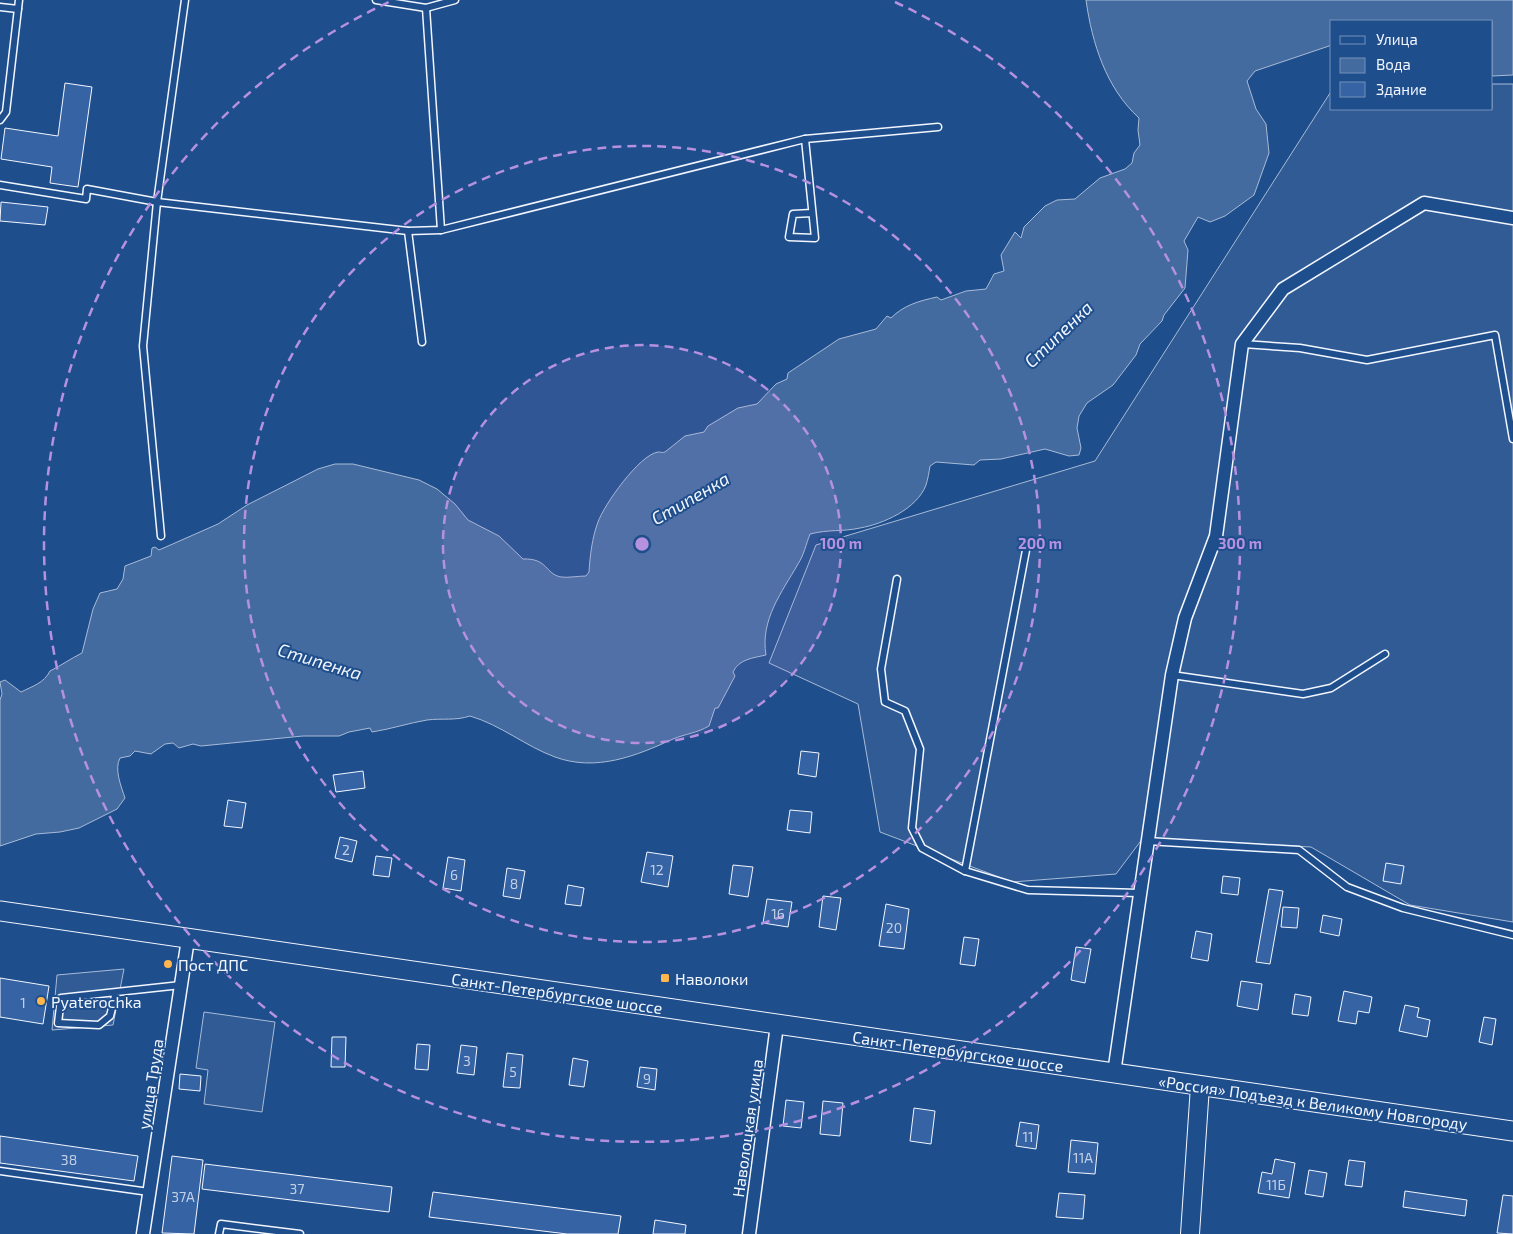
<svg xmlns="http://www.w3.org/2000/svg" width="1513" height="1234" viewBox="0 0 1513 1234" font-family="'Exo 2',sans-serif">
<rect width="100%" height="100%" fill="#1f4e8c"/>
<!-- built -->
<g fill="#305b95" stroke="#a8bbd7">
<path d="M1492,84h21v838l-103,-17 -99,-58 -168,-9 -27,36 -104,8 -132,-50 -22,-128 -89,-41 47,-118 279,-84 237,-371v19h160z"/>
<path d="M124,969l-11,56 -61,5 5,-55z"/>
<path d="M204,1012l71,10 -13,90 -58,-8 4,-34 -12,-2z"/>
</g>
<!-- water -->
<path fill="#446ba0" stroke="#a8bbd7" d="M1086,0h427v75l-21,1v-55h-160v24l-77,26 -8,10 9,28 10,15 3,29 -15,42 -29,21 -15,6 -12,-5 -14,24 4,9 -3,38 -21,27 -2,6 -22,23 -4,11 -23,30 -26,18 -8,13 -2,12 4,20 -2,7 -10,1 -24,-7 -44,10 -21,1 -6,5 -38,-3 -6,4c-1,6 -2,13 -4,19 -9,24 -43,39 -66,43 -18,4 -30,1 -50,6 -4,10 -6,21 -12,30 -16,28 -38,56 -32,91 -13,3 -27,4 -33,17l2,4 -17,32h-3l-6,18c-12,7 -24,8 -36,13 -37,17 -77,33 -118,18 -30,-11 -54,-32 -85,-41 -15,5 -28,2 -43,4 -18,3 -36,9 -55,12l-2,-4 -21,4 -10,4h-36l-102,10 -8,-2 -14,4 -6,-5 -8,1 -14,10 -16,-3 -5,5 -10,2c-6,11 1,28 5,40l-8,11 -38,19 -19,4 -24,2 -36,12v-146l2,-6 -2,-12 5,-2 16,12c12,-6 23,-9 29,-21 12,-6 20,-12 32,-18l11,-44 7,-16 17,-4 6,-10 2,-13 26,-10 1,-8 3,-1 4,3 59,-26 29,-19 71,-36 17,-5h18l66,16 18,9 18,15 13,16 31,16 24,23c25,-1 22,15 38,18 7,1 17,-1 25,-1l3,-4c1,-16 3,-34 9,-50 6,-17 41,-67 60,-70 2,0 5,1 7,0l20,-16 19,-4 4,-6 30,-18 19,-4 19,-20 11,-5 1,-6 51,-34 37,-10 11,-13 4,2c13,-13 28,-17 46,-21l4,3 25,-9 20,-2 8,-15 10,-3 -3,-16 14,-23 6,6 3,-11 21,-21 12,-6 18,-1 25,-21 25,-9 7,-6 2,-10 6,-8 -2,-15 1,-12c-33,-30 -47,-75 -53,-118z"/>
<!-- building -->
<g fill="#3563a3" stroke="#f2f6ff">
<path d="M65,83l27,4 -14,100 -28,-4 2,-16 -51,-8 4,-31 53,8z"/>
<path d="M1,202l47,5 -3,18 -45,-4z"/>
<path d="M801,751l18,2 -3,24 -18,-3z"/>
<path d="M363,771l2,17 -29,4 -3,-17z"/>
<path d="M228,800l18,3 -4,25 -18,-2z"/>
<path d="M790,810l22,2 -2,21 -23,-3z"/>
<path d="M340,837l17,4 -5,21 -17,-4z"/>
<path d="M647,852l26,4 -5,31 -27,-5z"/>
<path d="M376,856l16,2 -3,19 -16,-2z"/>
<path d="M448,857l17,3 -4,31 -18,-3z"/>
<path d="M1386,863l18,3 -3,18 -18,-3z"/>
<path d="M733,865l20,2 -5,30 -19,-3z"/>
<path d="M507,868l18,3 -5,28 -17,-3z"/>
<path d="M1223,876l17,2 -2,17 -17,-2z"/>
<path d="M568,885l16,3 -3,18 -16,-2z"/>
<path d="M1269,889l14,2 -13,73 -14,-2z"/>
<path d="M823,896l18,2 -5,32 -17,-3z"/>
<path d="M767,899l25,3 -4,25 -25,-4z"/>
<path d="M886,904l23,5 -5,40 -25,-3z"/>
<path d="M1283,907l16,1 -2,20 -16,-1z"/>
<path d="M1323,915l19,4 -3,17 -19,-4z"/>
<path d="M1196,931l16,3 -4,27 -17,-3z"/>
<path d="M964,937l15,2 -4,27 -15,-2z"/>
<path d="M1076,947l15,2 -6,34 -14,-3z"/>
<path d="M0,978l49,8 -6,38 -43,-7z"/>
<path d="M1241,981l21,3 -4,26 -21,-4z"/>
<path d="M1344,991l28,6 -3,16 -11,-2 -2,13 -18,-3z"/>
<path d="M1295,994l16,3 -3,19 -16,-2z"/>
<path d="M1405,1005l14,3 -2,9 13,3 -3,17 -28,-6z"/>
<path d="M1484,1017l12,2 -4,26 -13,-3z"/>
<path d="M332,1037h14l-1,30h-14z"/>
<path d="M417,1044l13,1 -2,25 -13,-1z"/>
<path d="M461,1045l16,2 -3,28 -17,-2z"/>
<path d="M507,1053l16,2 -3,33 -17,-1z"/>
<path d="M573,1058l15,3 -4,26 -15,-2z"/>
<path d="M640,1067l17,2 -2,21 -18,-3z"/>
<path d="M180,1074l21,2 -1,15 -21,-2z"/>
<path d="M786,1100l18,2 -3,26 -18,-2z"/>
<path d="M823,1101l20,2 -3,33 -20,-2z"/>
<path d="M914,1108l21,3 -4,33 -21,-3z"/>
<path d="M1020,1122l19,3 -3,24 -20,-3z"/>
<path d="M0,1136l138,20 -4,25 -134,-18z"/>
<path d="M1071,1140l27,3 -3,31 -27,-2z"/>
<path d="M172,1156l31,4 -9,74 -32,-1z"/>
<path d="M1275,1159l20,4 -6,35 -31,-5 4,-21 10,2z"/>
<path d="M1349,1160l16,2 -3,25 -17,-2z"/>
<path d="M205,1164l187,23 -3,25 -187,-23z"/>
<path d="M1309,1170l18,3 -4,24 -18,-3z"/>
<path d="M1405,1191l62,9 -2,16 -62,-9z"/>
<path d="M433,1192l188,24 -3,18h-51l-138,-17z"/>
<path d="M1059,1193l26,2 -2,24 -27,-2z"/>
<path d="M1503,1195l10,1v38l-16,-1z"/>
<path d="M655,1220l31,5 -1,9h-32z"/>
</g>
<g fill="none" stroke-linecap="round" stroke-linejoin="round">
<!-- lane casing -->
<g stroke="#f2f6ff" stroke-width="9">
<g id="lane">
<path d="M376,0l50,8 29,-8"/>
<path d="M0,7l18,2"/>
<path d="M426,8l15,222"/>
<path d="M0,120l6,-8 13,-112"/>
<path d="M805,139l10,99 -26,-1 4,-23 19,-1"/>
<path d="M0,185l86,14 1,-10 70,13 251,29 33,-1 364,-91 133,-12"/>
<path d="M408,231l14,111"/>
<path d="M1243,344l57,4 67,12 128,-25 18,104"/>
<path d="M161,536l-18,-190 14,-144 28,-202"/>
<path d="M897,579l-16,90 4,33 20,9 15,38 -8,79 10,20 43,23 63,19 111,3"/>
<path d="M1172,675l131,19 28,-6 54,-34"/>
<path d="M1147,841l152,9 48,37 56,21 110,27"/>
<path d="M965,871l62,-326"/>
<path d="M116,992l-6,24 -11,9 -41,-2 3,-25 120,-13"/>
<path d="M0,1171l149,21"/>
<path d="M219,1234l2,-10 79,10"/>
</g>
</g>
<!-- street casing -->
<g stroke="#f2f6ff" stroke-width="15">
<g id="street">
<path d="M1114,1073l58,-398 13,-57 31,-82 26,-192 41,-55 141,-86 89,15"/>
<path d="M143,1234l45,-295"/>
<path d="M749,1234l28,-209"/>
</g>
</g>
<!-- secondary casing -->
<g stroke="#f2f6ff" stroke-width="20">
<path id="secondary" d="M1190,1234l10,-148"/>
</g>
<!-- primary casing -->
<g stroke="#f2f6ff" stroke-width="21">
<path id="primary" d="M0,911l1513,220"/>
</g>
<!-- lane -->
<use href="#lane" stroke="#1f4e8c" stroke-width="6"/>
<!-- street -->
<use href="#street" stroke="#1f4e8c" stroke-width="12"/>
<!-- secondary -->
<use href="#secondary" stroke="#1f4e8c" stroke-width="18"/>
<!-- primary -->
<use href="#primary" stroke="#1f4e8c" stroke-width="19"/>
</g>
<!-- distance rings -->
<circle cx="642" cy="544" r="199" fill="#b691df" fill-opacity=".12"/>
<g fill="none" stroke="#b691df" stroke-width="2.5" stroke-dasharray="9 6">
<circle cx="642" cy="544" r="199"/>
<circle cx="642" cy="544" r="398"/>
<path d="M895 2A598 598 0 1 1 389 2"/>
</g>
<!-- markers -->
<g fill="#ffb74d" stroke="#1f4e8c" stroke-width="2">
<circle cx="168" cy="964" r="5"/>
<rect x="660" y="973" width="10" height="10" rx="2.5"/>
<circle cx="41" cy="1001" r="5"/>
</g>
<g text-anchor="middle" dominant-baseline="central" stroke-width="4" stroke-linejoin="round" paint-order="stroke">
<!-- number labels -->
<g font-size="14" fill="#c3d1e8">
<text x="346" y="849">2</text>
<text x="657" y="869">12</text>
<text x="454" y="874">6</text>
<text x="514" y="883">8</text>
<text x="778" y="913">16</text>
<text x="894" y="927">20</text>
<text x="23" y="1002">1</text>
<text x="467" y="1060">3</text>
<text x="513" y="1071">5</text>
<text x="647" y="1078">9</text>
<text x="1028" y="1136">11</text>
<text x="1083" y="1157">11А</text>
<text x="69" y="1159">38</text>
<text x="1276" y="1184">11Б</text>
<text x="297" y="1188">37</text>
<text x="183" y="1196">37А</text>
</g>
<!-- poi labels -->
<g font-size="16" fill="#f2f6ff" stroke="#1f4e8c" text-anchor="start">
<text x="178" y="964">Пост ДПС</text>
<text x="675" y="978">Наволоки</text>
<text x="51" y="1001">Pyaterochka</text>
</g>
<!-- street labels -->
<g font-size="16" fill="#f2f6ff" stroke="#1f4e8c">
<text transform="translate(557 993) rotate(8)">Санкт-Петербургское шоссе</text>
<text transform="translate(958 1051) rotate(8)">Санкт-Петербургское шоссе</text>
<text transform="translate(150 1084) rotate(-81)">улица Труда</text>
<text transform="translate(1313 1102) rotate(8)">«Россия» Подъезд к Великому Новгороду</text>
<text transform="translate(747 1128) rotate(-82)">Наволоцкая улица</text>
</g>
<!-- water labels -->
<g font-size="18" font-style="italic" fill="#f2f6ff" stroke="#1f4e8c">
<text transform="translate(1058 334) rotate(-44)">Стипенка</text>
<text transform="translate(690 498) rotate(-30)">Стипенка</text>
<text transform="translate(320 661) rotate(17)">Стипенка</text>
</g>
</g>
<circle cx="642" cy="544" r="8" fill="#b691df" stroke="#1f4e8c" stroke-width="2.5"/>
<g font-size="15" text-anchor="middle" font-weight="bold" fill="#b691df" stroke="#1f4e8c" stroke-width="4" stroke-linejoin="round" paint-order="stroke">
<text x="841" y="549">100 m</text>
<text x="1040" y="549">200 m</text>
<text x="1240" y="549">300 m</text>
</g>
<!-- legend -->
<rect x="1330" y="20" width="162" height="90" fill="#1f4e8c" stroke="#7391ba"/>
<rect x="1340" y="36" width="25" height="8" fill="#1f4e8c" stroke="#7391ba"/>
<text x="1376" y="45" font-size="15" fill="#f2f6ff">Улица</text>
<rect x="1340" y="58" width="25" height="15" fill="#446ba0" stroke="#7391ba"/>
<text x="1376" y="70" font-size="15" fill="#f2f6ff">Вода</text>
<rect x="1340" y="82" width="25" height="15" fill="#3563a3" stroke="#7391ba"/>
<text x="1376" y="95" font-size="15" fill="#f2f6ff">Здание</text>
</svg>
